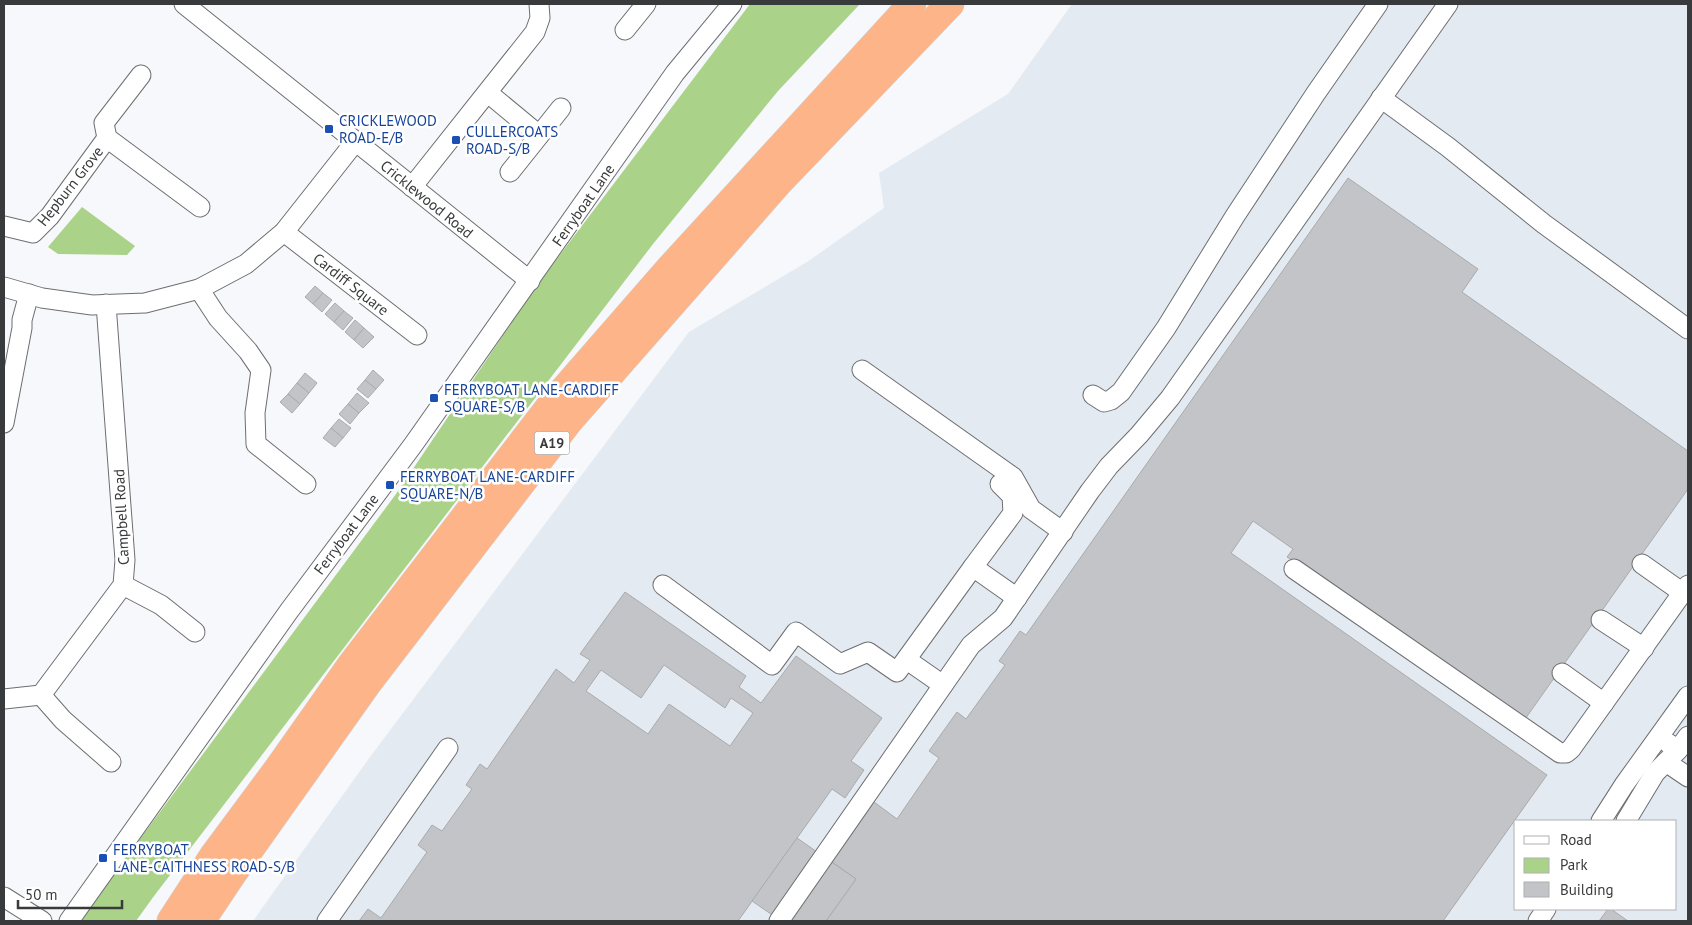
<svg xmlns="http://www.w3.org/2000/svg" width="1692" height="925" viewBox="0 0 1692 925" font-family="'PT Sans',sans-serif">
<rect width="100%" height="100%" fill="#f6f8fb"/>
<!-- built -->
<path fill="#e4eaf2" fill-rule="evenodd" d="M1072,4h616v917h-1435l117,-164 319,-425 118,-70 77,-54 -5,-35 129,-79zM1516,821h160v88h-160z"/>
<!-- green -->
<g fill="#aad389">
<path d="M750,4h110l-82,87 -125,153 -499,652 -18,25h-57l317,-427 141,-209z"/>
<path d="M82,207l53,39 -8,9 -69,-1 -10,-7z"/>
</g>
<!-- building -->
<g fill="#c2c4c7" stroke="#a9abad" fill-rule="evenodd">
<path d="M1348,178l130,91 -16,23 226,159v38l-165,233 -236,-165 6,-8 -40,-28 -22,32 316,222 -104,146h-617l30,-42 -24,-17 42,-60 23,17 42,-61 -10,-7 28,-39 9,7 39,-54 -6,-4 21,-30 6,4z"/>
<path d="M315,286l8,7 -10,11 -8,-7z"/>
<path d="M323,293l9,7 -10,12 -9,-8z"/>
<path d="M335,303l9,8 -10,11 -9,-8z"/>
<path d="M344,311l9,7 -10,12 -9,-8z"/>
<path d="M355,320l9,8 -10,12 -9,-8z"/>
<path d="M364,328l10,9 -11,11 -9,-8z"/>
<path d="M373,370l11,10 -8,9 -11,-9z"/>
<path d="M305,373l12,10 -8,10 -12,-10z"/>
<path d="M365,380l11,9 -8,9 -11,-9z"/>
<path d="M297,383l12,10 -9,11 -12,-10z"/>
<path d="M357,393l12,10 -10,10 -11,-9z"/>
<path d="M288,394l12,10 -8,9 -12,-11z"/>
<path d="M348,404l11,9 -9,11 -11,-10z"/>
<path d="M339,419l12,9 -8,10 -12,-10z"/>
<path d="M331,428l12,10 -8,9 -12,-9z"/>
<path d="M625,592l121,84 -7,11 22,16 35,-47 86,62 -31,43 13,9 -19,28 -13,-9 -94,132h-379l9,-12 13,9 46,-66 -9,-7 14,-20 10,6 30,-42 -6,-4 14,-21 7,5 69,-100 18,14 16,-23 -10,-6zM664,665l61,43 6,-10 22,15 -23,33 -61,-42 -21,30 -62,-43 15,-21 40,28z"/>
<path d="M797,838l59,41 -30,42h-45l-29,-20z"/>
<path d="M1608,909h3l17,12h-29z"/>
</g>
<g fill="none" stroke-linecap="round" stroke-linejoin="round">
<!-- minor casing -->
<g stroke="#6d6e70" stroke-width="21">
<g id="minor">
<path d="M184,4l346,277"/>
<path d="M625,30l21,-26"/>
<path d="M141,75l-37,48 3,15 93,69"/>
<path d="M488,93l51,42"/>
<path d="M1381,98l67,49 96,77 144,105"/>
<path d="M510,172l51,-64"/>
<path d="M412,187l123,-155 5,-14 -1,-14"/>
<path d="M4,226l29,7 17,-17 57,-78"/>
<path d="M284,232l133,103"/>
<path d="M4,287l38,11 50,7 53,-2 54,-14 47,-25 38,-32 71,-90"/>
<path d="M199,289l19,29 30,33 13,19 -6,43 1,31 50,40"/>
<path d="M862,370l151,107 18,32 32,23"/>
<path d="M1093,395l11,7 7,-2 10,-8 45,-64 69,-112 81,-123 62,-89"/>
<path d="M4,423l18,-95v-8l7,-26"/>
<path d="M1642,564l41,29"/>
<path d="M973,567l40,-54 -1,-17 -12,-12"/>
<path d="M1294,569l266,184h6l5,-4 117,-164"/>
<path d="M123,585l38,20 34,27"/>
<path d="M663,585l109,80 24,-33 44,32 28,-12 29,20 76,-105 44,31"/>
<path d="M1601,620l43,28"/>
<path d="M907,660l36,25"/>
<path d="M1562,673l42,30"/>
<path d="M41,695l22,25 48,42"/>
<path d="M4,699l37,-4 82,-110 2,-25 -19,-256"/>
<path d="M1668,743l10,7 10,-14"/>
<path d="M1666,762l22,15"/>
<path d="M1601,821l23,-36 64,-89"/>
<path d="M1626,821l29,-48 23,-23"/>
<path d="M4,897l38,24"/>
<path d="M69,921l220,-310 124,-166 262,-372 57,-69"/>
<path d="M327,921l121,-173"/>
<path d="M779,921l192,-276 32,-27 87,-127 19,-25 30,-31 31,-37 278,-394"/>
<path d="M1538,921l8,-12"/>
</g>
</g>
<!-- highway casing -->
<g stroke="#d3d4d4" stroke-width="29">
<g id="highway">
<path d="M171,921l43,-66 63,-85 74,-105 203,-264 116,-133 242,-264"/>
<path d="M201,921l32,-48 134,-189 202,-263 210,-239 171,-178"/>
</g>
</g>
<!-- minor -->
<use href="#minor" stroke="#fff" stroke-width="19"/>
<!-- highway -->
<use href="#highway" stroke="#fdb488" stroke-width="28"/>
</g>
<!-- markers -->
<g fill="#1a4fb4" stroke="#fff" stroke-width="2">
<rect x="324" y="124" width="10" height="10" rx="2.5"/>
<rect x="451" y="135" width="10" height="10" rx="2.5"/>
<rect x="429" y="393" width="10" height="10" rx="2.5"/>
<rect x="385" y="480" width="10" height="10" rx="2.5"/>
<rect x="98" y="853" width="10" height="10" rx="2.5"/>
</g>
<g text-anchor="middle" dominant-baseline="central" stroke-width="5" stroke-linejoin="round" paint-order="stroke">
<!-- shield labels -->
<rect fill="#fff" stroke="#747576" stroke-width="1" x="534.5" y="431.5" width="35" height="23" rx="4"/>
<g font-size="14" font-weight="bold" fill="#393a3b">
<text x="552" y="443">A19</text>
</g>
<!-- transit labels -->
<g font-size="15" fill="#164399" stroke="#fff" text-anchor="start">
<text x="339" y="120">CRICKLEWOOD<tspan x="339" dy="17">ROAD-E/B</tspan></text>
<text x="466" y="131">CULLERCOATS<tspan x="466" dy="17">ROAD-S/B</tspan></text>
<text x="444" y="389">FERRYBOAT LANE-CARDIFF<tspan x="444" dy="17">SQUARE-S/B</tspan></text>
<text x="400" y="476">FERRYBOAT LANE-CARDIFF<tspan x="400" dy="17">SQUARE-N/B</tspan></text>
<text x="113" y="849">FERRYBOAT<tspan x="113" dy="17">LANE-CAITHNESS ROAD-S/B</tspan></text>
</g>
<!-- street labels -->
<g font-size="15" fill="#393a3b" stroke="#fff">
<text transform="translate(70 186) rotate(-52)">Hepburn Grove</text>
<text transform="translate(427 199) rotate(39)">Cricklewood Road</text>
<text transform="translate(583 205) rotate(-55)">Ferryboat Lane</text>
<text transform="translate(351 284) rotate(38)">Cardiff Square</text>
<text transform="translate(121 517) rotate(-93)">Campbell Road</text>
<text transform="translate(346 534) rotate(-53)">Ferryboat Lane</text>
</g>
</g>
<!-- border -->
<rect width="1692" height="925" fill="none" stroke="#393a3b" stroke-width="10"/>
<!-- legend -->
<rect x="1514" y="820" width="162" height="90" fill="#ffffff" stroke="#b0b0b1"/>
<rect x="1524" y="836" width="25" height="8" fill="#ffffff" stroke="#b0b0b1"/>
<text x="1560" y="845" font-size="15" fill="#393a3b">Road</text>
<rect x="1524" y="858" width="25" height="15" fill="#aad389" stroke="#b0b0b1"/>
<text x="1560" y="870" font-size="15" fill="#393a3b">Park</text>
<rect x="1524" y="882" width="25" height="15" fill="#c2c4c7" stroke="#b0b0b1"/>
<text x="1560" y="895" font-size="15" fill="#393a3b">Building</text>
<!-- scale -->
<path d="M18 900v8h104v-8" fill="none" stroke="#393a3b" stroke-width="2.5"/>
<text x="25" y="900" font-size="15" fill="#393a3b" stroke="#ffffff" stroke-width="4" paint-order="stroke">50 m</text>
</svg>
